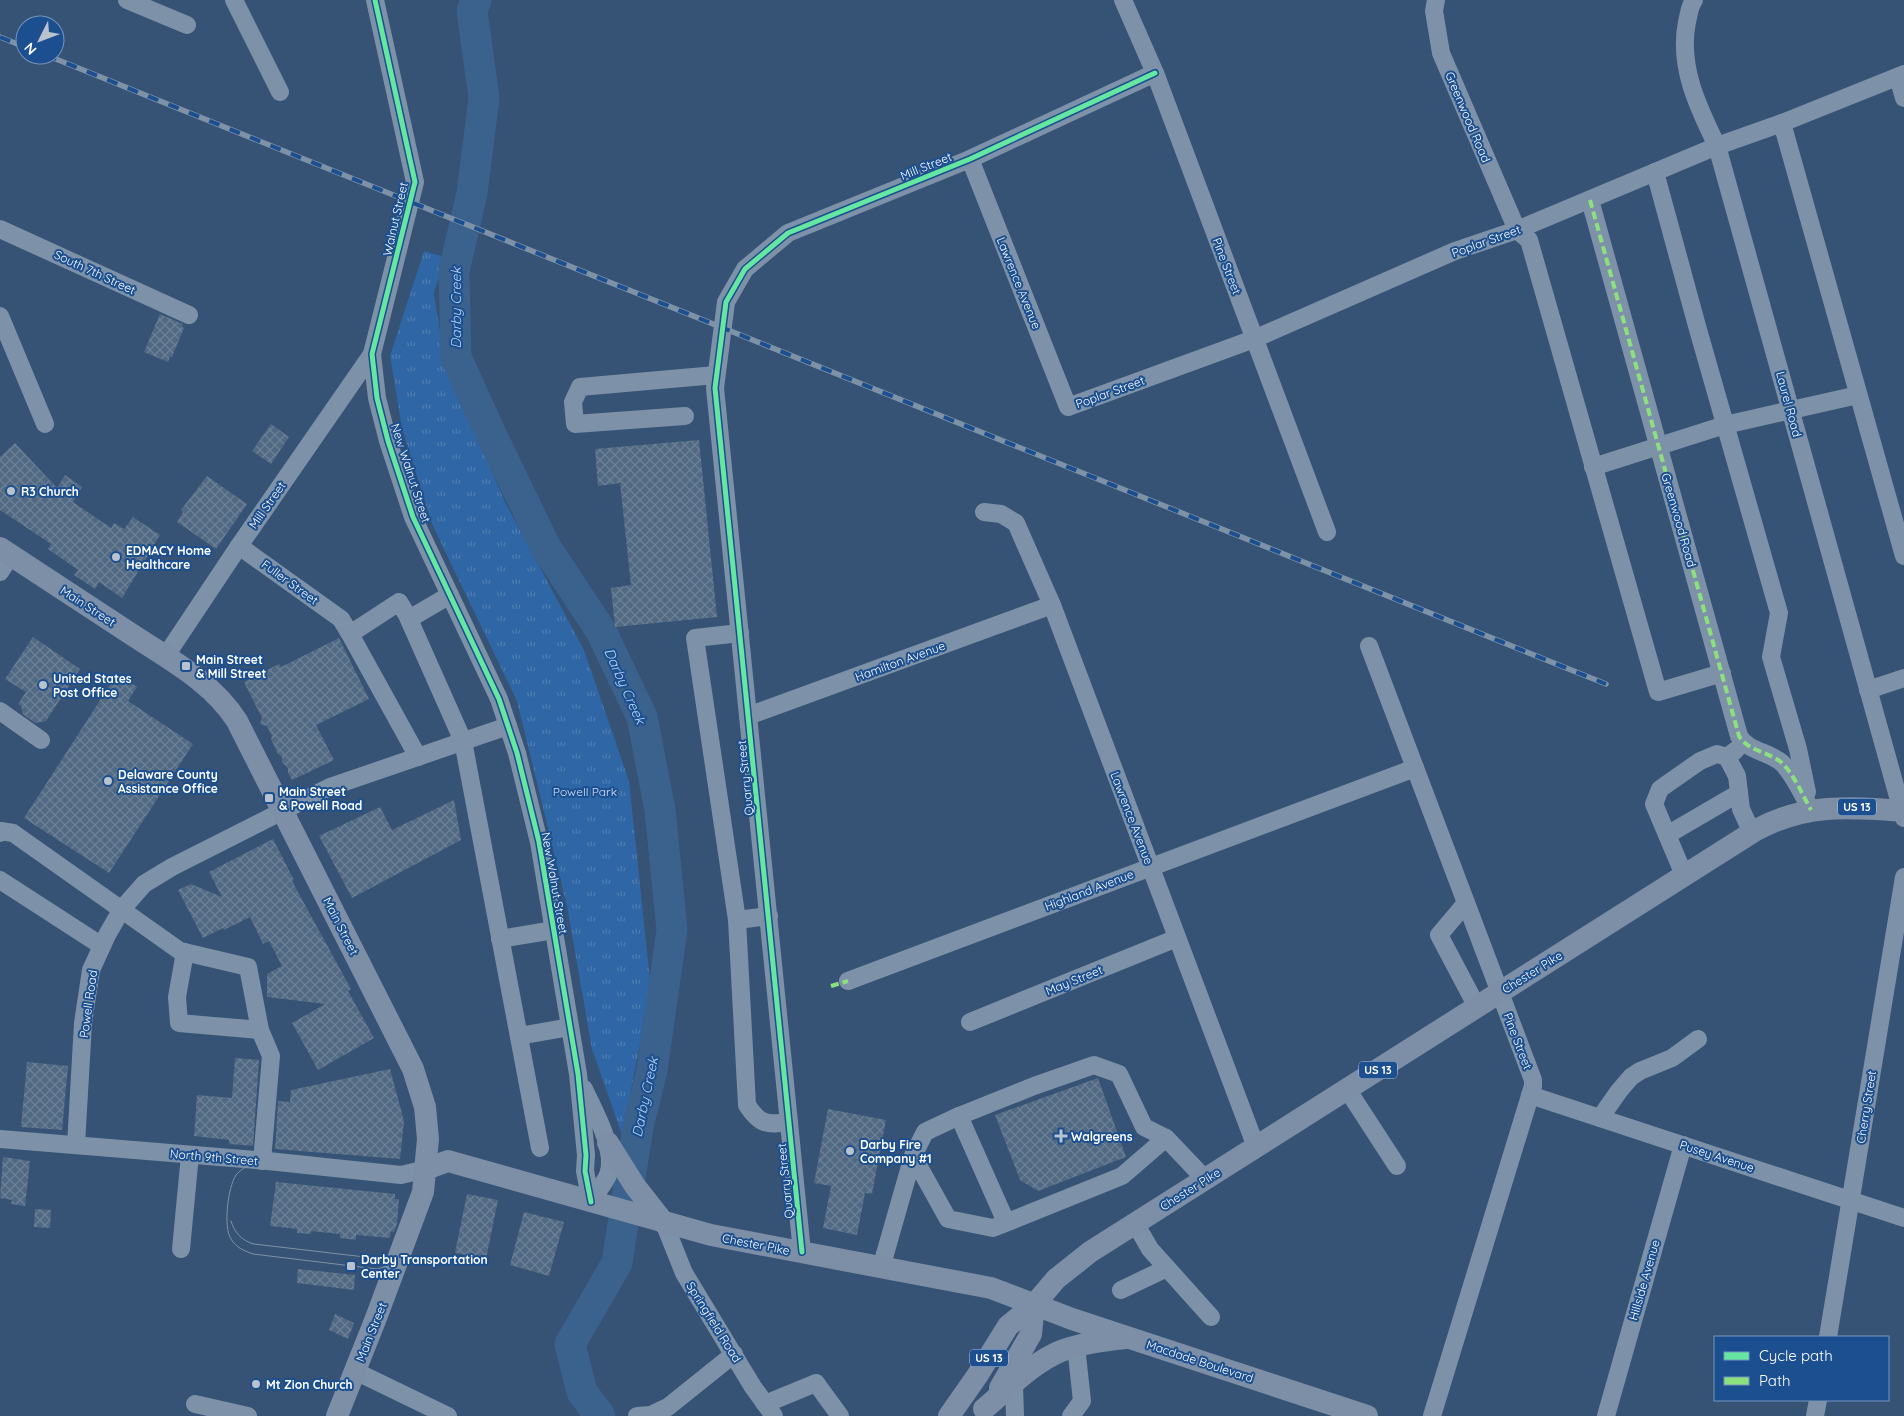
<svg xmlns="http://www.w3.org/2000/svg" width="1904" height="1416" viewBox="0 0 1904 1416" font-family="Quicksand,sans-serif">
<defs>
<pattern id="park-tufts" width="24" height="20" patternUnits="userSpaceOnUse" patternTransform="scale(1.25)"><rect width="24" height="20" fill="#2f66a5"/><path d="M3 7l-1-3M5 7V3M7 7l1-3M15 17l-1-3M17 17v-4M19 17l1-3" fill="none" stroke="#4e7db2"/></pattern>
<pattern id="building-cross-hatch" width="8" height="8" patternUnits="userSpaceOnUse" patternTransform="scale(1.25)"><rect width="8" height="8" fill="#526984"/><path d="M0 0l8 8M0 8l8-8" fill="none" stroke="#6c8096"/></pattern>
</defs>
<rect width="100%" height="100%" fill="#365274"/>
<!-- park -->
<path fill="url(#park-tufts)" d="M424,251l21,6 -11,36 10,65 61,144 79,148 45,131 22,208 -29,146 -30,-86 -25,-143 -50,-205 -85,-177 -30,-96 -12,-72z"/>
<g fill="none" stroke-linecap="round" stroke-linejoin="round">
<!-- river -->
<path stroke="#3b618d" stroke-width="31" d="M476,0l-4,11 12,87 -12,95 -18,78 2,86 34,75 55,114 56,85 41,86 18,93 12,120 -20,140 -14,57 -21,136 -47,81 12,48 18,24"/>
</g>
<!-- building -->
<g fill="url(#building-cross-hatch)">
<path d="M160,314l23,10 -1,3 2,1 -12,29h-2l-2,5 -24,-10z"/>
<path d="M271,424l18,13 -18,27 -19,-13z"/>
<path d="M699,440l18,177 -102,10 -4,-39 20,-3 -11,-102 -22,3 -3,-37z"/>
<path d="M15,443l42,45 8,-13 17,12 -9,15 38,26 3,-5 10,6 9,-12 27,18 -38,63 -23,-16 -4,7 -21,-14 4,-5 -30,-21 3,-5 -51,-34v-53z"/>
<path d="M207,476l40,28 -31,45 -39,-27 6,-10 -2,-2z"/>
<path d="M33,637l47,32 -34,52 -11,2 -12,-9 -2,-8 -3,-2 8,-12 -21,-13z"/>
<path d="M339,638l30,61 -53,26 18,35 -42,20 -4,-7v-5l-6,-6v-5l-4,-3 -7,-15 1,-3 -5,-10 -7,-2 2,-6 -18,-36 35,-18 2,3z"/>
<path d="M117,674l20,13 -9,14 65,43 -84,129 -85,-55z"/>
<path d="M454,800l7,40 -109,58 -33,-62 61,-29 12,23z"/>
<path d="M273,839l21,41 -2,1 59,108 -3,2 26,47 -56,32 -26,-47 33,-19 -58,-7v-23l15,-8 -13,-25 -6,3 -13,-27 -26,13 -1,-2 -20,10 -25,-48 13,-6 31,13 -13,-25z"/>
<path d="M235,1058l24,2 -6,86 -24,-2v-4l-35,-4 3,-41 35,3z"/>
<path d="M27,1062l41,4 -6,64 -41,-3z"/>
<path d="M390,1069l14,52 -4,38 -125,-10 3,-48 12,1 1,-12z"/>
<path d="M1098,1078l28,79 -88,34 -18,-11 -25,-65z"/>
<path d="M828,1109l58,11 -14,74 -7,-1 -8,42 -34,-7 8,-42 -17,-3z"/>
<path d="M3,1157l27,4 -5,45 -14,-2 1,-4 -12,-2z"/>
<path d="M276,1182l119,12v5h4l-2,25 -3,8 -3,-1 -1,7 -34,-3v5l-16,-2v-4l-29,-3v3l-14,-1v-4l-27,-3z"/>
<path d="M467,1194l31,6 -12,59 -31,-6z"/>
<path d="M35,1209l16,1 -1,18 -16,-1z"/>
<path d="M524,1212l40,10 -15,54 -39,-11z"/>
<path d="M298,1269l57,6 -1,15 -57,-7z"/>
<path d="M335,1314l19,9 -6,16 -19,-9z"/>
</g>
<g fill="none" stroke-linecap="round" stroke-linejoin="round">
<!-- minor -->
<g stroke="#7d92a8" stroke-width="18">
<path d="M127,0l60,25"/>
<path d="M234,0l46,92"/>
<path d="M375,0l40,182 -43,172 5,44 11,43 25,76 86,182 18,54 22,89 39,232 8,81 -1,16 6,31"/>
<path d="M1123,0l32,73 172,459"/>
<path d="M1436,0l-2,11 7,42 76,177 12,10 129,452 64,-19"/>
<path d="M1694,0c-5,7 -5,14 -7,22 -9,44 11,85 30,124l187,672"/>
<path d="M1898,77l6,21"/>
<path d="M1782,123l122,433"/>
<path d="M970,159l98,248 186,-68 201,-88 62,-21 200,-84 65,-23 122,-49"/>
<path d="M1655,172l42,154 82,287 -8,44 27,92 9,43"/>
<path d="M1590,200l149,536c8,15 31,16 43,27 13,13 20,31 29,47"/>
<path d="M0,229l189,86"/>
<path d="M0,316l45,108"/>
<path d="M685,416l-110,8 -2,-22 7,-15 136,-12"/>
<path d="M1593,467l132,-42 133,-30"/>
<path d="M984,512l17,2 15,9 36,82 204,542"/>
<path d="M239,546l102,73 9,15"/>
<path d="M0,572l11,-17"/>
<path d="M409,619l41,-24"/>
<path d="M740,633l-45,5 42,282 10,185c13,20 20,20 42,17"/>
<path d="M1369,646l164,434v6l-101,330"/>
<path d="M165,657l74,-111 133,-192"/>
<path d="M1868,690l36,-12"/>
<path d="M0,711l41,29"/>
<path d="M748,716l304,-111"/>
<path d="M1736,750l-9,7 10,19 4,33 11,24"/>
<path d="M418,757l-68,-123 49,-32 8,13 56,126 77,407"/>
<path d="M0,833l1,-2 12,2 167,118 68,16 12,63 11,26 -9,105"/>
<path d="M1667,835l72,-42"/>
<path d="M1684,875l-30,-71 6,-15 40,-28 17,-7 10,3"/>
<path d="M0,880l102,66"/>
<path d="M1466,903l-27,32 38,72"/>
<path d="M737,920l32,-4"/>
<path d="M500,939l54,-9"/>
<path d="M185,952l-8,45 2,26 81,7"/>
<path d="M848,981l567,-213"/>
<path d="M970,1022l207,-84"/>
<path d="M519,1036l51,-9"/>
<path d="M584,1089c10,22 33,61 24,86 -4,9 -12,18 -17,27"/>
<path d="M1347,1089l50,77"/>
<path d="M1530,1095l374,123"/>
<path d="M959,1116l47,106"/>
<path d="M1600,1118l19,-27 12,-14 9,-6 32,-13 26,-19"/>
<path d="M0,1139l268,22 133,14 25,-6"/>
<path d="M76,1145l7,-122 8,-53 16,-35 15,-26 22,-25 28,-17 158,-80 178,-61"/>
<path d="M913,1156l12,-24 34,-16 75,-30 60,-21 25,9 25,53 22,11"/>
<path d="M664,1223l20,50 69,114 21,29"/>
<path d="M1135,1223l15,26 61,68"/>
<path d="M181,1249l9,-94"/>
<path d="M802,1252l-87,-864 11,-86 19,-33 43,-36 182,-74 185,-86"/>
<path d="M881,1268l32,-112 35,63 45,9 129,-52 44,-38 39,41"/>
<path d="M1121,1290l46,-22"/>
<path d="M1828,1337l76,-460"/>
<path d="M355,1371l93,45"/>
<path d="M1014,1384l1,32"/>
<path d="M195,1404l53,12"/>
<path d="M765,1404l51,-21 24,33"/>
<path d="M637,1416l14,-1 17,-8 66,-53"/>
<path d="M1071,1416l11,-15 -6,-55"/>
<path d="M1606,1416l77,-271"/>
<path d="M1815,1416l3,-16"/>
</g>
<!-- major -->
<g stroke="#7d8ea7" stroke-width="22">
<path d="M0,548c43,28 85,56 128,84 39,26 84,49 109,89l176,348 12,38 3,32 -5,53 -47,126 -39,98"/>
<path d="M608,1143l27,43 29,37"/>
<path d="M426,1169l22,-8 263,74 280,53 81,31 295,97"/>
<path d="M1000,1388l31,-54 3,-29"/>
<path d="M984,1409c24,-20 48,-46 77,-58 20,-8 42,-10 64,-13"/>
<path d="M949,1416l28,-40 31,-50 26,-21 22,-26 34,-27 666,-422c50,-27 94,-23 148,-19"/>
</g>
<!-- tram -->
<g stroke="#7e92a7" stroke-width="1">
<path d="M0,542c43,29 87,57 131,86 39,26 84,50 110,91l176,349c5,13 11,27 13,40 7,44 -2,83 -16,125l-74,183"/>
<path d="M0,556c42,27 84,54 126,81 37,25 82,48 106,87l178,347c10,33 33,94 -16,105l-126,-12 -268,-23"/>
<path d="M256,1164c-8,1 -15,5 -20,11 -8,12 -13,52 -5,64 5,9 14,12 22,15l124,15 16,-5 10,-9"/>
<path d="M231,1221c3,11 11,20 23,23l128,15 10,-2 8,-6"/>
</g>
<!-- rail casing -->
<g stroke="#7e92a7" stroke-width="5.5">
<g id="rail">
<path d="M0,37l25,10"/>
<path d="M46,55l1560,629"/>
</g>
</g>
<!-- rail -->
<use href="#rail" stroke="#1b4f8f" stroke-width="4" stroke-dasharray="11" stroke-linecap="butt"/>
<!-- quiet -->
<g stroke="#8de07e" stroke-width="4" stroke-dasharray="8 4" stroke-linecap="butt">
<path d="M1590,200l149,536c8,15 31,16 43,27 13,13 20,31 29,47"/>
<path d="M831,986l17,-5"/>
</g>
<!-- cycleway casing -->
<g stroke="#1b4f8f" stroke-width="8">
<g id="cycleway">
<path d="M375,0l40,182 -43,172 5,44 11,43 25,76 86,182 18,54 22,89 39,232 8,81 -1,16 6,31"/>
<path d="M802,1252l-87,-864 11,-86 19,-33 43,-36 182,-74 185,-86"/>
</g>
</g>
<!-- cycleway -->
<use href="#cycleway" stroke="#66e7a1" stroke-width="5"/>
</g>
<!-- markers -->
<g fill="#b9c2ce" stroke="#1b4f8f" stroke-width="2">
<circle cx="11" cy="491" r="5"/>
<circle cx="116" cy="557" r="5"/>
<rect x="181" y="661" width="10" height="10" rx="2.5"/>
<circle cx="43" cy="685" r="5"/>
<circle cx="108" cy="781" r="5"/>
<rect x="264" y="793" width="10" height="10" rx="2.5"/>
<path d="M1058.5 1128.5h5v5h5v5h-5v5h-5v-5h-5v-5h5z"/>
<circle cx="850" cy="1151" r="5"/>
<rect x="346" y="1261" width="10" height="10" rx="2.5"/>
<circle cx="256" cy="1384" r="5"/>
</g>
<g text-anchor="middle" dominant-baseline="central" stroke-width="4" stroke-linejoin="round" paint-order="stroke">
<!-- shield labels -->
<g fill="#1b4f8f" stroke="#bbcadd" stroke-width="1">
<rect x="1838" y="798.5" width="38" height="17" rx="4"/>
<rect x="1359" y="1061.5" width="38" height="17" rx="4"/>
<rect x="970" y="1349.5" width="38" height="17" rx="4"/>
</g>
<g font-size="11" font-weight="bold" fill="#fff">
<text x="1857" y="807">US 13</text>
<text x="1378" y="1070">US 13</text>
<text x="989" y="1358">US 13</text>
</g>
<!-- street labels -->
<g font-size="12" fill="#fff" stroke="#1b4f8f">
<text transform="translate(1468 117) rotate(67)">Greenwood Road</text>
<text transform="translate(926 166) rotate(-22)">Mill Street</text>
<text transform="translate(395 219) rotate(-77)">Walnut Street</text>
<text transform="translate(1486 241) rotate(-20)">Poplar Street</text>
<text transform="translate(1227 266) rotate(69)">Pine Street</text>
<text transform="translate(95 272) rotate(25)">South 7th Street</text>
<text transform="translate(1019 283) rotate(68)">Lawrence Avenue</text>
<text transform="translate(1110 392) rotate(-20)">Poplar Street</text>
<text transform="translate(1789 404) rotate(75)">Laurel Road</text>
<text transform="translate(411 473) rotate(72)">New Walnut Street</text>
<text transform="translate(267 505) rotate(-55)">Mill Street</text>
<text transform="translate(1679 520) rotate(74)">Greenwood Road</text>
<text transform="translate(290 582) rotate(36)">Fuller Street</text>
<text transform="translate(88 606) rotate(33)">Main Street</text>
<text transform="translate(900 661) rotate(-20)">Hamilton Avenue</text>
<text transform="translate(745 778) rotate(-96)">Quarry Street</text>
<text transform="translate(1132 818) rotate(69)">Lawrence Avenue</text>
<text transform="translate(555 883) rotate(80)">New Walnut Street</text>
<text transform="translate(1089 890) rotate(-21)">Highland Avenue</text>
<text transform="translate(341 926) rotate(63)">Main Street</text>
<text transform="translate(1532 972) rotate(-32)">Chester Pike</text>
<text transform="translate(1074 980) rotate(-22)">May Street</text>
<text transform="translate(88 1004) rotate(-82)">Powell Road</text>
<text transform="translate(1518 1041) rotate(69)">Pine Street</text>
<text transform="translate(1866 1107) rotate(-81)">Cherry Street</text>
<text transform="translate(1717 1156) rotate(18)">Pusey Avenue</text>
<text transform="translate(214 1157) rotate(5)">North 9th Street</text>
<text transform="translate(785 1181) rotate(-96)">Quarry Street</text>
<text transform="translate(1190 1189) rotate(-32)">Chester Pike</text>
<text transform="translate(756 1244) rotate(11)">Chester Pike</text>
<text transform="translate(1644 1280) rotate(-74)">Hillside Avenue</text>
<text transform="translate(714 1322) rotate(58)">Springfield Road</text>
<text transform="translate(371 1332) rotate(-68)">Main Street</text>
<text transform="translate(1200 1361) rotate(18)">Macdade Boulevard</text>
</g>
<!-- poi labels -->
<g font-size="12" font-weight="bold" fill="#fff" stroke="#1b4f8f" text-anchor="start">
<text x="21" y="491">R3 Church</text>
<text x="126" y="550">EDMACY Home<tspan x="126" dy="14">Healthcare</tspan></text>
<text x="196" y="659">Main Street<tspan x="196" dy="14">&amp; Mill Street</tspan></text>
<text x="53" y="678">United States<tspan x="53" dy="14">Post Office</tspan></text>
<text x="118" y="774">Delaware County<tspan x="118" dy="14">Assistance Office</tspan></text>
<text x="279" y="791">Main Street<tspan x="279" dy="14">&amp; Powell Road</tspan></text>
<text x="1071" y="1136">Walgreens</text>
<text x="860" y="1144">Darby Fire<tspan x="860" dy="14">Company #1</tspan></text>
<text x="361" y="1259">Darby Transportation<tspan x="361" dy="14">Center</tspan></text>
<text x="266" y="1384">Mt Zion Church</text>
</g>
<!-- park labels -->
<g font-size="12" fill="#cfe3fa" stroke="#1b4f8f">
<text x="585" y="791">Powell Park</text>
</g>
<!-- water labels -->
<g font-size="14" font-style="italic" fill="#b5d3f5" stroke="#1b4f8f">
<text transform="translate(456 308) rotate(-90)">Darby Creek</text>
<text transform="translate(625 686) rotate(66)">Darby Creek</text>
<text transform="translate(645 1097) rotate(-78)">Darby Creek</text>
</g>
</g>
<!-- legend -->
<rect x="1714" y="1336" width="175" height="65" fill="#1b4f8f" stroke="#7695bc"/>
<rect x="1724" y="1352" width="25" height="8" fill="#66e7a1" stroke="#7695bc"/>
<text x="1759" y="1361" font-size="15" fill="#ffffff">Cycle path</text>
<rect x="1724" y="1377" width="25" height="8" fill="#8de07e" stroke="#7695bc"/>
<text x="1759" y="1386" font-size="15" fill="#ffffff">Path</text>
<!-- north arrow -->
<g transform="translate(40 40) rotate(228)"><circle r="24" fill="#1b4f8f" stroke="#7695bc"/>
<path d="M0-4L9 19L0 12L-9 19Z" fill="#b9c2ce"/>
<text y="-8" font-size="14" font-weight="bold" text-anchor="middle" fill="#ffffff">N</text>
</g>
</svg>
